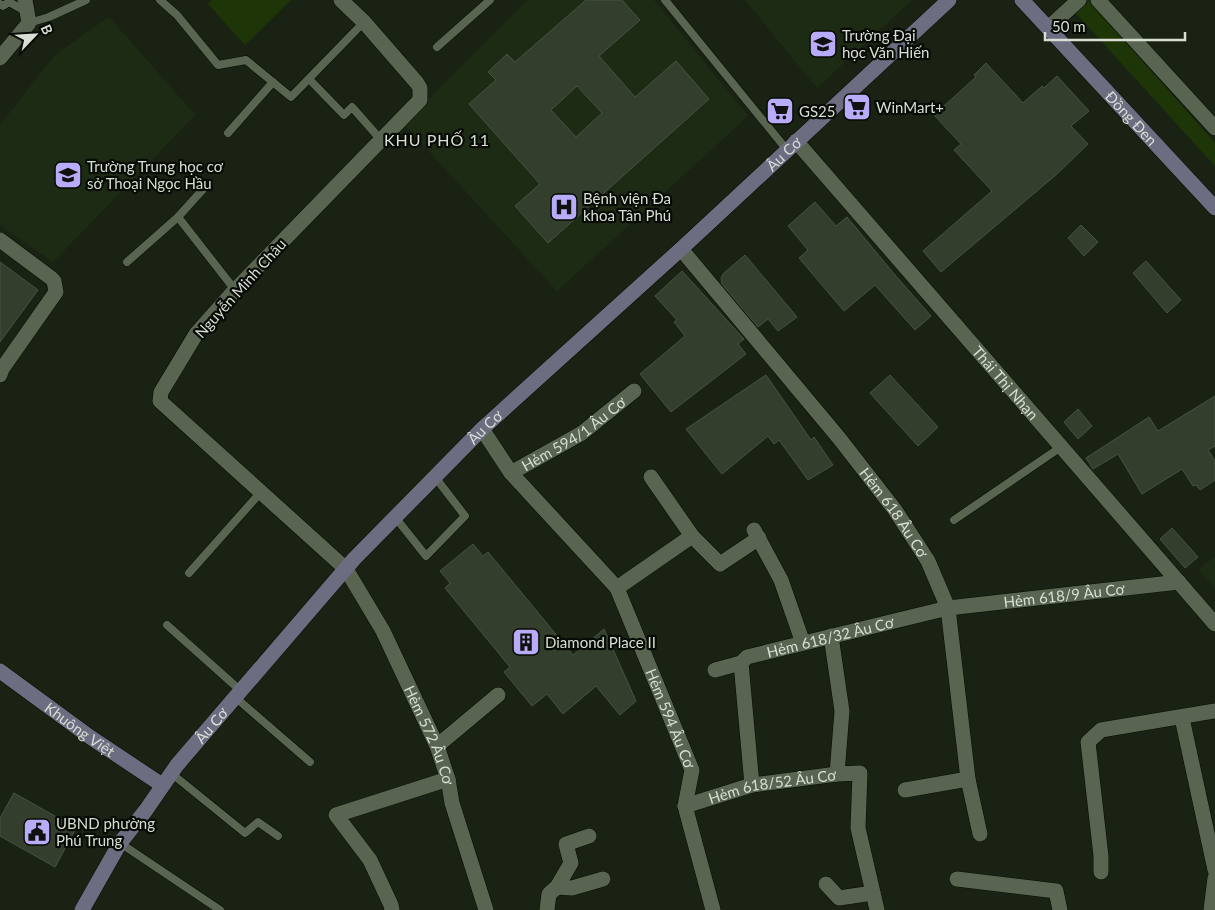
<svg xmlns="http://www.w3.org/2000/svg" width="1215" height="910" viewBox="0 0 1215 910" font-family="Lato,sans-serif">
<rect width="100%" height="100%" fill="#1a2313"/>
<!-- built -->
<g fill="#1e2b14">
<path d="M528,0h126l94,116 -191,175 -153,-167z"/>
<path d="M745,0h167l-95,88z"/>
<path d="M109,17l86,98 -142,147 -53,-37v-100l56,-71z"/>
<path d="M1215,557v31l-17,-19z"/>
</g>
<!-- green -->
<g fill="#1e3508">
<path d="M212,0h79l-46,45 -37,-41z"/>
<path d="M1083,0h5l127,143v23l-143,-157z"/>
</g>
<!-- building -->
<g fill="#333e2c" stroke="#475340" fill-rule="evenodd">
<path d="M586,0h36l18,20 -41,36 36,41 41,-36 33,38 -161,144 -33,-37 25,-22 -71,-80 27,-24 -8,-8 19,-18 8,8zM577,86l25,27 -26,24 -25,-27z"/>
<path d="M986,63l37,40 19,-17 2,2 13,-12 32,35 -18,15 17,18 -31,30 -116,98 -18,-21 69,-60 -38,-41 7,-6 -27,-29 42,-38 -2,-2z"/>
<path d="M815,202l21,24 11,-9 48,58 36,41 -16,14 -40,-45 -31,26 -45,-53 9,-8 -20,-24z"/>
<path d="M1081,225l17,17 -14,14 -16,-18z"/>
<path d="M745,255l52,62 -19,14 -10,-12 -10,8 -36,-43 -1,-6 3,-5z"/>
<path d="M1146,261l35,39 -14,13 -34,-40z"/>
<path d="M0,262l38,28 -38,52z"/>
<path d="M682,271l62,68 -6,5 8,10 -75,58 -31,-38 45,-38 -11,-14 3,-2 -22,-24z"/>
<path d="M766,375l45,65 3,-3 19,28 -25,15 -29,-40 -5,4 -6,-8 -46,38 -36,-45z"/>
<path d="M890,375l48,52 -20,19 -48,-53z"/>
<path d="M1215,396v50l-7,4 7,11v19l-15,10 -4,-5 -3,1 -11,-17 -40,25 -24,-40 -25,15 -7,-11 63,-41 9,14z"/>
<path d="M1078,409l14,17 -14,13 -14,-17z"/>
<path d="M1172,528l26,29 -13,11 -25,-29z"/>
<path d="M473,544l10,12 5,-4 85,103 31,-26 32,72 -16,14 -24,-29 -33,28 -16,-20 -15,12 -28,-34 6,-5 -65,-79 5,-5 -10,-12z"/>
<path d="M14,793l62,35 -21,39 -55,-31v-18z"/>
</g>
<g fill="none" stroke-linecap="round" stroke-linejoin="round">
<!-- lane casing -->
<g stroke="#050c01" stroke-width="9">
<g id="lane">
<path d="M160,0l17,15 41,50 28,-5 45,37 73,-75"/>
<path d="M665,0l122,150"/>
<path d="M0,4l3,2 6,-4 18,10"/>
<path d="M29,23l20,-6 37,-17"/>
<path d="M437,47l53,-47"/>
<path d="M309,79l35,36 8,-8 29,33"/>
<path d="M228,133l45,-51"/>
<path d="M178,217l57,73"/>
<path d="M127,262l51,-45 28,-31"/>
<path d="M395,517l31,39 39,-40 -30,-39"/>
<path d="M954,520l107,-73"/>
<path d="M189,573l72,-81"/>
<path d="M167,625l74,66"/>
<path d="M235,697l75,65"/>
<path d="M171,773l74,60 13,-11 20,14"/>
<path d="M120,843l100,67"/>
</g>
</g>
<!-- street casing -->
<g stroke="#050c01" stroke-width="16">
<g id="street">
<path id="s1" d="M341,0l23,22 53,61 3,5v12l-185,190 -39,44 -35,58 -1,9 186,168 37,62 54,115 11,33 4,24 34,107"/>
<path d="M1098,0l117,128"/>
<path d="M1048,28l31,-28"/>
<path d="M0,58l29,-35 -4,-23"/>
<path id="s2" d="M796,141l419,483"/>
<path d="M0,240l51,38 3,3 2,11 -54,77 -2,6"/>
<path id="s3" d="M681,249l158,189 56,72 33,51 20,47 20,171 12,55"/>
<path id="s4" d="M482,429l29,44 106,115 75,182 -7,36 28,104"/>
<path id="s5" d="M511,473l71,-40 52,-42"/>
<path d="M754,530l27,50 22,63"/>
<path d="M692,536l28,28 39,-26"/>
<path d="M617,588l75,-52 -41,-59"/>
<path d="M831,636l11,75 -5,63"/>
<path d="M741,663l11,122"/>
<path id="s6" d="M715,670l26,-7 6,-6 201,-49 231,-26"/>
<path d="M1182,718l33,152"/>
<path d="M437,746l61,-51"/>
<path d="M905,790l63,-11"/>
<path id="s7" d="M685,806l67,-21 85,-11 23,-1 -2,55 19,82"/>
<path d="M1101,872v-16l-13,-114 13,-12 114,-19"/>
<path d="M957,879l99,12 4,19"/>
<path d="M826,884l13,14 34,-5"/>
<path d="M557,887l15,1 31,-9"/>
<path d="M392,910l-1,-5 -21,-45 -34,-45 112,-36"/>
<path d="M547,910l2,-16 8,-7 14,-24 -5,-19 23,-8"/>
<path d="M1211,910l4,-32"/>
</g>
</g>
<!-- secondary casing -->
<g stroke="#050c01" stroke-width="16">
<g id="secondary">
<path id="s8" d="M1022,0l193,208"/>
<path id="s9" d="M0,671l90,66 72,48"/>
<path id="s10" d="M82,910l38,-67 26,-33 31,-45 177,-206 128,-130 199,-180 268,-249"/>
</g>
</g>
<!-- lane -->
<use href="#lane" stroke="#596451" stroke-width="8"/>
<!-- street -->
<use href="#street" stroke="#596451" stroke-width="15"/>
<!-- secondary -->
<use href="#secondary" stroke="#6c6d80" stroke-width="15"/>
</g>
<!-- icons -->
<defs>
<g id="university-square" transform="scale(1.4375)"><rect x="-9" y="-9" width="18" height="18" rx="4" fill="#b8abf7" stroke="#070b05"/><path d="M0-5L7-2L0 1L-7-2ZM-4 1L0 2.5L4 1V4Q0 6-4 4Z" fill="#111"/></g>
<g id="supermarket-square" transform="scale(1.4375)"><rect x="-9" y="-9" width="18" height="18" rx="4" fill="#b8abf7" stroke="#070b05"/><path d="M-6-5.5h2.5l.6 2H6L4.5 2H-2.5L-4.4-4H-6ZM-1.5 3.2a1.3 1.3 0 1 0 .1 0ZM3 3.2a1.3 1.3 0 1 0 .1 0Z" fill="#111"/></g>
<g id="school-square" transform="scale(1.4375)"><rect x="-9" y="-9" width="18" height="18" rx="4" fill="#b8abf7" stroke="#070b05"/><path d="M0-5L7-2L0 1L-7-2ZM-4 1L0 2.5L4 1V4Q0 6-4 4Z" fill="#111"/></g>
<g id="hospital-square" transform="scale(1.4375)"><rect x="-9" y="-9" width="18" height="18" rx="4" fill="#b8abf7" stroke="#070b05"/><path d="M-5-5h3v3.5h4V-5h3V5h-3V1.5h-4V5h-3Z" fill="#111"/></g>
<g id="building-square" transform="scale(1.4375)"><rect x="-9" y="-9" width="18" height="18" rx="4" fill="#b8abf7" stroke="#070b05"/><path d="M-4-6H4V6H1V3H-1V6H-4ZM-2.5-4.3h1.7v1.8h-1.7ZM.8-4.3h1.7v1.8H.8ZM-2.5-1h1.7V.8h-1.7ZM.8-1h1.7V.8H.8Z" fill="#111"/></g>
<g id="civic-square" transform="scale(1.4375)"><rect x="-9" y="-9" width="18" height="18" rx="4" fill="#b8abf7" stroke="#070b05"/><path d="M-.6-6.5H3V-4.5H.6V-3L4-1V1h2V6H-6V1h2V-1L-.6-3ZM-1.2 2.5V6h2.4V2.5Z" fill="#111"/></g>
</defs>
<g fill-rule="evenodd">
<use href="#university-square" x="823" y="44"/>
<use href="#supermarket-square" x="857" y="107"/>
<use href="#supermarket-square" x="780" y="111"/>
<use href="#school-square" x="68" y="175"/>
<use href="#hospital-square" x="564" y="207"/>
<use href="#building-square" x="526" y="642"/>
<use href="#civic-square" x="37" y="832"/>
</g>
<g text-anchor="middle" dominant-baseline="central" stroke-width="4.5" stroke-linejoin="round" paint-order="stroke">
<!-- poi labels -->
<g font-size="15" fill="#d9dfd4" stroke="#070b05" text-anchor="start">
<text x="842" y="35">Trường Đại<tspan x="842" dy="17">học Văn Hiến</tspan></text>
<text x="876" y="107">WinMart+</text>
<text x="799" y="111">GS25</text>
<text x="87" y="166">Trường Trung học cơ<tspan x="87" dy="17">sở Thoại Ngọc Hầu</tspan></text>
<text x="583" y="198">Bệnh viện Đa<tspan x="583" dy="17">khoa Tân Phú</tspan></text>
<text x="545" y="642">Diamond Place II</text>
<text x="56" y="823">UBND phường<tspan x="56" dy="17">Phú Trung</tspan></text>
</g>
<!-- street labels -->
<g font-size="15" fill="#d9dfd4" stroke="#070b05">
<text stroke="none"><textPath href="#s8" startOffset="161">Đồng Đen</textPath></text>
<text stroke="none"><textPath href="#s10" startOffset="1036">Âu Cơ</textPath></text>
<text transform="translate(240 288) rotate(-48)">Nguyễn Minh Châu</text>
<text stroke="none"><textPath href="#s2" startOffset="320">Thái Thị Nhạn</textPath></text>
<text stroke="none"><textPath href="#s10" startOffset="631">Âu Cơ</textPath></text>
<text stroke="none"><textPath href="#s5" startOffset="74">Hẻm 594/1 Âu Cơ</textPath></text>
<text stroke="none"><textPath href="#s3" startOffset="339">Hẻm 618 Âu Cơ</textPath></text>
<text stroke="none"><textPath href="#s6" startOffset="359">Hẻm 618/9 Âu Cơ</textPath></text>
<text stroke="none"><textPath href="#s6" startOffset="121">Hẻm 618/32 Âu Cơ</textPath></text>
<text stroke="none"><textPath href="#s4" startOffset="350">Hẻm 594 Âu Cơ</textPath></text>
<text stroke="none"><textPath href="#s10" startOffset="226">Âu Cơ</textPath></text>
<text stroke="none"><textPath href="#s9" startOffset="99">Khuông Việt</textPath></text>
<text stroke="none"><textPath href="#s1" startOffset="968">Hẻm 572 Âu Cơ</textPath></text>
<text stroke="none"><textPath href="#s7" startOffset="90">Hẻm 618/52 Âu Cơ</textPath></text>
</g>
<!-- neighbourhood labels -->
<g font-size="16" letter-spacing="1" fill="#d9dfd4" stroke="#070b05">
<text x="437" y="139">KHU PHỐ 11</text>
</g>
</g>
<!-- north arrow -->
<g transform="translate(35 35) rotate(65)" stroke="#070b05" stroke-width="4" paint-order="stroke">
<path d="M0-4L9 19L0 12L-9 19Z" fill="#d9dfd4"/>
<text y="-8" font-size="14" font-weight="bold" text-anchor="middle" fill="#d9dfd4">B</text>
</g>
<!-- scale -->
<path d="M1045 32v8h140v-8" fill="none" stroke="#d9dfd4" stroke-width="2.5"/>
<text x="1052" y="32" font-size="15" fill="#d9dfd4" stroke="#070b05" stroke-width="4" paint-order="stroke">50 m</text>
</svg>
